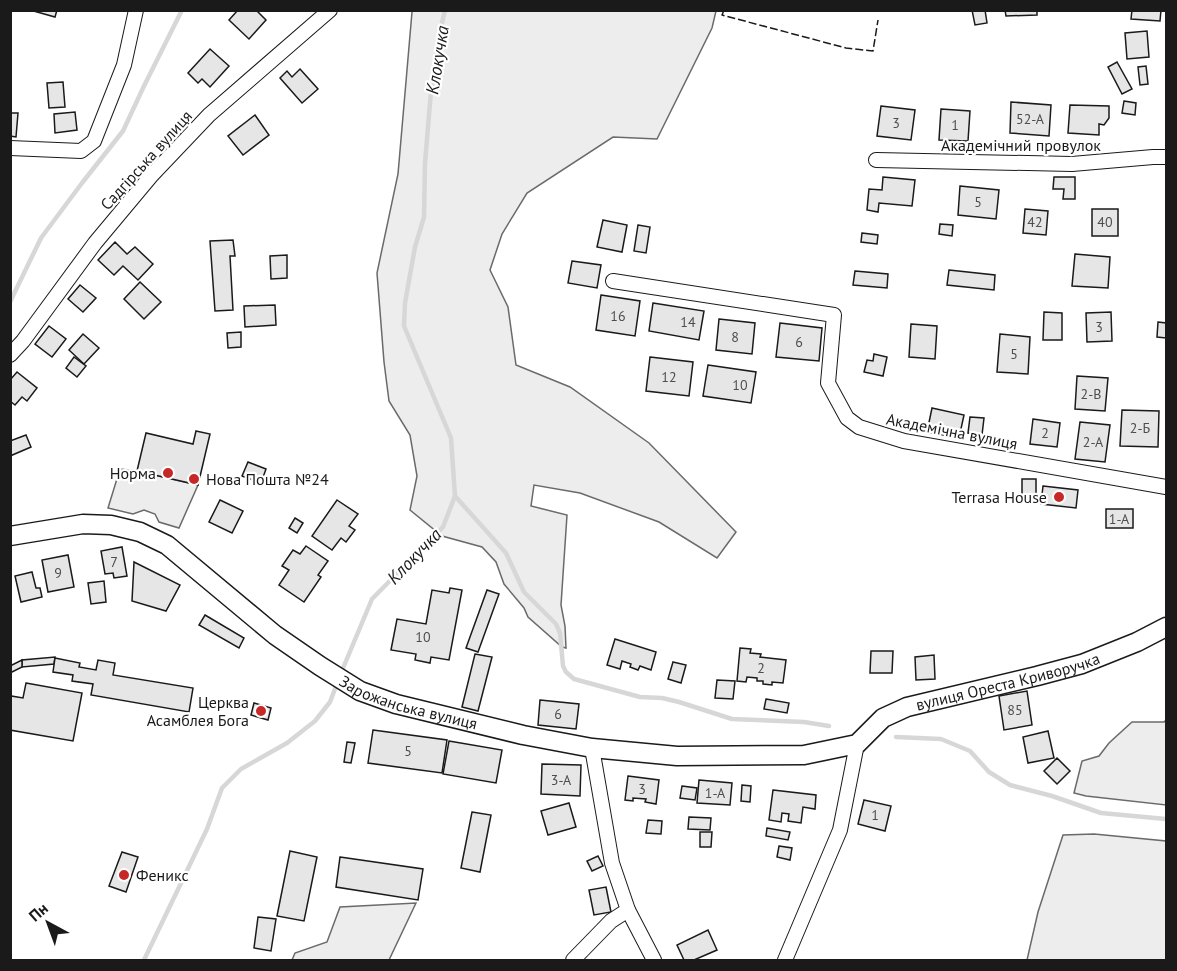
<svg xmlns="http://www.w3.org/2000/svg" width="1177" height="971" viewBox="0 0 1177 971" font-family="'PT Sans',sans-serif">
<rect width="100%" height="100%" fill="#fff"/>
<!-- built -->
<g fill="#ededed" stroke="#6a6a6a" stroke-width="1.5">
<path d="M411,11h305l-4,17 -55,111 -44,-2 -86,56 -25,41 -12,36 18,37 8,58 54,22 79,56 87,89 -19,26 -58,-36 -79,-29 -46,-8 -3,21 36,9 -6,90 4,21 1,22 -4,-1 -34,-30 -4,-9 -20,-24 -8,-22 -14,-15 -40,-11 -32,-26 7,-34 -7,-41 -21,-34 -5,-39 -7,-89 21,-99 14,-162z"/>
<path d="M120,469l17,2 61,14 -19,43 -20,-6 -4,-8 -11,-4 -11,4 -25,-6z"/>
<path d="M1166,720v85l-80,-9 -12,-3 8,-32 17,-5 10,-13 23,-21h32z"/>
<path d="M1094,834l72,7v119h-139l11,-48 25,-77z"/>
<path d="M416,903l-27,57h-97l3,-7 32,-11 13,-35z"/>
</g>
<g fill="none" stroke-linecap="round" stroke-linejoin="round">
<!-- stream -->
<g stroke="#d7d7d7" stroke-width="4.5">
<path d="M10,302l31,-64 41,-55 41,-52 21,-45 38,-76"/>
<path d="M455,496l51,57 18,39 32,32 4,9 3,33 3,6 8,7 66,18 22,1 17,4 53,17 72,3 25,4"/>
<path d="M341,673l31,-74 71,-72 12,-31 -4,-58 -47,-112 1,-23 10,-56 9,-30 1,-54 6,-72 7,-51 7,-30"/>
<path d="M896,737l45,2 29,12 19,21 21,13 42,11 49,17 65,6"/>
<path d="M144,960l63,-131 15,-41 19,-19 46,-26 28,-22 15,-19 8,-21"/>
</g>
</g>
<!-- building -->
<g fill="#e6e6e6" stroke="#1a1a1a" stroke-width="1.5">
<path d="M30,10h27l-2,7z"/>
<path d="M238,10h18l10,10 -17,19 -20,-19z"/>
<path d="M972,10h13l2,13 -12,2z"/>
<path d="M1005,10h32v5l-31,1z"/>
<path d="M1132,10h29l-1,11 -29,-2z"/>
<path d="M1147,31l2,26 -22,2 -2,-26z"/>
<path d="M210,49l19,17 -19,21 -8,-8 -4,4 -10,-10z"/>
<path d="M1117,62l15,27 -10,5 -14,-27z"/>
<path d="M1146,66l2,18 -8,1 -2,-18z"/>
<path d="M300,69l18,20 -16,14 -22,-25 7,-7 5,6z"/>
<path d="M63,82l2,25 -16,1 -2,-25z"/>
<path d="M1124,101l12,2 -1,12 -13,-2z"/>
<path d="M1011,102l40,3 -2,31 -39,-3z"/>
<path d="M1070,105l39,1v12l-5,7 -5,-1v11l-31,-2z"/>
<path d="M881,106l34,4 -4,30 -34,-4z"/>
<path d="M941,109l29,2 -2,30 -29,-1z"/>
<path d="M75,112l2,18 -22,3 -1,-19z"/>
<path d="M10,113h8l-2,24 -6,-1z"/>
<path d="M255,115l14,20 -26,20 -15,-19z"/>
<path d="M883,177l32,3 -3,26 -33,-3 -1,9 -11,-2 2,-21 13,1z"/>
<path d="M1054,177h21v22h-12l1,-10h-11z"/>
<path d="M960,186l39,4 -3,29 -38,-4z"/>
<path d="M1025,209l23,2 -2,24 -23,-2z"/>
<rect x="1092" y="209" width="26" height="27"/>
<path d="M603,220l24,5 -5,27 -25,-5z"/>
<path d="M940,224l13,1 -1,11 -13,-2z"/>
<path d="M638,225l12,2 -4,26 -12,-2z"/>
<path d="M862,233l16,2 -1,9 -16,-2z"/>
<path d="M233,240l2,16h-5l3,54 -18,1 -5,-70z"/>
<path d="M115,242l12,12 8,-7 18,17 -15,16 -15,-14 -9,9 -16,-15z"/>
<path d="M1075,254l35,3 -2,31 -36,-2z"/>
<path d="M287,255v23l-16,1 -1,-23z"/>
<path d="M572,261l29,4 -4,23 -29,-5z"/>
<path d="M949,270l46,5 -1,15 -47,-5z"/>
<path d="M855,271l33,3 -1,14 -34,-3z"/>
<path d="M140,282l21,20 -17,17 -20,-20z"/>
<path d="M80,285l16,13 -13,14 -15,-13z"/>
<path d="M601,295l39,6 -5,35 -39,-6z"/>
<path d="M653,303l51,8 -5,29 -50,-9z"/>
<path d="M275,305l1,20 -31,2 -1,-21z"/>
<path d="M1044,312l18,1v27h-19z"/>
<path d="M1111,312l1,29 -25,1 -1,-29z"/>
<path d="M719,319l36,4 -3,31 -36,-4z"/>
<path d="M1158,322l8,1v15l-9,-1z"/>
<path d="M780,323l42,5 -3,33 -43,-4z"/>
<path d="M911,324l26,2 -2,33 -26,-2z"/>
<path d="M49,326l17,13 -14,18 -17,-13z"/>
<path d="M241,332v15l-13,1 -1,-15z"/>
<path d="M83,334l16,14 -15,16 -15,-14z"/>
<path d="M1000,334l30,3 -2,37 -31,-2z"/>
<path d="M874,354l13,3 -4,19 -19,-4 3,-12 6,1z"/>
<path d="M74,357l12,9 -9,11 -11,-9z"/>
<path d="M650,357l43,5 -4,34 -43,-5z"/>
<path d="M708,365l48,7 -5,31 -48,-7z"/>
<path d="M17,372l20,16 -10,13 -5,-4 -7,8 -5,-4v-21z"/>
<path d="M1077,376l31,2 -3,33 -30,-2z"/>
<path d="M932,408l32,7 -5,23 -32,-6z"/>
<path d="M1122,410l37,1 -1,36 -38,-1z"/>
<path d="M970,417l14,1 -2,17 -14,-2z"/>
<path d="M1033,419l27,4 -3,24 -27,-3z"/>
<path d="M1080,422l30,3 -5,37 -30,-3z"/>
<path d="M196,431l14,3 -12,51 -61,-14 9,-38 47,11z"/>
<path d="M26,435l5,12 -21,9v-15z"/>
<path d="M248,462l18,7 -5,14 -19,-7z"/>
<rect x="1022" y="479" width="14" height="18"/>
<path d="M1043,486l35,4 -2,18 -35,-4z"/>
<path d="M220,500l23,11 -11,22 -23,-11z"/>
<path d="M337,500l21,14 -9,12 6,4 -9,12 -5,-4 -9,12 -20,-14z"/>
<rect x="1106" y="509" width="27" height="19"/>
<path d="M295,518l8,5 -6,10 -8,-5z"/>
<path d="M306,546l22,15 -10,14 3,2 -17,25 -25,-17 10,-15 -7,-4 11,-16 7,4z"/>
<path d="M122,547l5,29 -13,2 -1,-5 -8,1 -4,-23z"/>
<path d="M68,555l6,32 -26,5 -6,-32z"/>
<path d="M134,562l46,23 -14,26 -34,-10z"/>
<path d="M32,572l4,16h4l2,9 -21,5 -6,-26z"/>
<path d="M104,581l2,21 -15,2 -3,-21z"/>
<path d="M450,588l12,2 -13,70 -18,-3 -1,6 -15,-3 1,-6 -25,-4 6,-31 29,5 6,-34 17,3z"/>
<path d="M487,590l12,4 -21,58 -12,-4z"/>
<path d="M205,615l39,23 -5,10 -40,-23z"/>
<path d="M615,639l41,13 -5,18 -11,-4 -2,4 -8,-3 1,-3 -9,-3 -2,8 -13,-4z"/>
<path d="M740,648l11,1 -1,4 11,1 -1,3 26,3 -3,23 -11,-1v3l-9,-1v-3h-6v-3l-10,-1 -1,5 -9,-1z"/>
<path d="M871,651h22l-1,22h-22z"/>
<path d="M475,654l17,3 -14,54 -16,-4z"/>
<path d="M934,655l1,24 -19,1 -1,-23z"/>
<path d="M55,657l-1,7 -32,3v-7z"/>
<path d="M55,658l25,5 -1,4 17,3 2,-10 17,3 -2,12 80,13 -4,24 -98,-17 2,-11 -21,-3 1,-6 -20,-3z"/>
<path d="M22,660v7l-12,6v-7z"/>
<path d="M673,662l13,3 -5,18 -13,-4z"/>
<path d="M717,680l18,1 -2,18 -18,-1z"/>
<path d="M26,683l56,10 -9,48 -63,-11 1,-34 12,2z"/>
<path d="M1027,691l5,34 -28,5 -5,-34z"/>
<path d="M766,699l23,4 -2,10 -23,-4z"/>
<path d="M540,700l39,4 -3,25 -38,-4z"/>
<path d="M254,703l17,5 -3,12 -17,-5z"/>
<path d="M373,730l74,10 -5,33 -74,-10z"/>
<path d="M1048,731l6,27 -26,5 -5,-26z"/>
<path d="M449,741l53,9 -6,33 -53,-9z"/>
<path d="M347,742l8,1 -4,20 -7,-1z"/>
<path d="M1057,758l13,13 -13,13 -13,-13z"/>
<path d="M542,764l39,1 -1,31 -39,-2z"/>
<path d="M628,776l31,4 -3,24 -11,-2 1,-3 -13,-1v3l-8,-1z"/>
<path d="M699,780l33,3 -2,22 -33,-2z"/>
<path d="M742,785l9,1 -1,16 -9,-1z"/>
<path d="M682,786l15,2 -2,12 -15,-2z"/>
<path d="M773,790l43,5 -1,14 -12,-2 -2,16 -13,-2 1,-7 -7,-1 -1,9 -12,-2z"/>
<path d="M864,800l27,6 -6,25 -27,-7z"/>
<path d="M569,803l7,24 -28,8 -7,-24z"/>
<path d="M472,812l19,3 -11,57 -19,-4z"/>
<path d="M689,817l22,1 -1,12 -22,-1z"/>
<path d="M648,820l14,1 -1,13 -15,-1z"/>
<path d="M767,828l23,4 -2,8 -22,-4z"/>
<path d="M700,832h12l-1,15h-11z"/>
<path d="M779,846l13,2 -2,12 -13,-3z"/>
<path d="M290,851l27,6 -13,64 -27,-5z"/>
<path d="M122,852l16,5 -12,35 -17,-6z"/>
<path d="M598,856l5,10 -11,5 -5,-10z"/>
<path d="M340,857l83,12 -5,31 -82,-13z"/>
<path d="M606,887l5,25 -17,3 -5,-25z"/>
<path d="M258,917l18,2 -5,32 -17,-3z"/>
<path d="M708,930l9,20 -23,10h-10l-7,-15z"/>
</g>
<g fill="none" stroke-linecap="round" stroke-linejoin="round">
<!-- minor casing -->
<g stroke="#1a1a1a" stroke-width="16">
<g id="minor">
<path d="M10,148l71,3 13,-10 30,-76 12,-55"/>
<path d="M876,160l196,4 81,-7h13"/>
<path d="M613,281l221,34 -6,68 19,35 12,9 45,14 262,46"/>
<path d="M10,355l13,-14 72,-98 56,-67 58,-61 121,-105"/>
<path d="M592,748l20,115 16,47 26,50"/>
<path d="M573,960l38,-39 17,-11"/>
<path d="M785,960l55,-130 17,-86"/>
</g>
</g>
<!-- tertiary casing -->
<g stroke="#1a1a1a" stroke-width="21">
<g id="tertiary">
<path id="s1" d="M10,536l73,-12 28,1 29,7 27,13 108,90 45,31 40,25 36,13 127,31 69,13 85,8 127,-1 53,-11 26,-26 24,-11 130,-31 45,-12 55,-22 29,-15"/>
</g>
</g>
<!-- minor -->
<use href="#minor" stroke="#fff" stroke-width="14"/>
<!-- tertiary -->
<use href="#tertiary" stroke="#fff" stroke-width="18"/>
<!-- fence -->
<path stroke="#1a1a1a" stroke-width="1.5" stroke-dasharray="8 3" stroke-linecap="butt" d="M724,10l-2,5 124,33 27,3 5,-31"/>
</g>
<!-- markers -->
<g fill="#c62828" stroke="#fff" stroke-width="2">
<circle cx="168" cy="473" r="6"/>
<circle cx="194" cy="479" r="6"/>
<circle cx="1059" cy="497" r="6"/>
<circle cx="261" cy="711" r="6"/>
<circle cx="124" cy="875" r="6"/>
</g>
<g text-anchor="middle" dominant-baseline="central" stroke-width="4.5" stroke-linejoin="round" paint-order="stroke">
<!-- number labels -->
<g font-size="14" fill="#4d4d4d">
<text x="1030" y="119">52-А</text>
<text x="896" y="123">3</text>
<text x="955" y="125">1</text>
<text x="978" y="202">5</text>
<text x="1035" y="222">42</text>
<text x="1105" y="222">40</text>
<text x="618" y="316">16</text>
<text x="688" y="322">14</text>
<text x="1099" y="327">3</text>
<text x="735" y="337">8</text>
<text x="799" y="342">6</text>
<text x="1014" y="354">5</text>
<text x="669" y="377">12</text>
<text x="740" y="385">10</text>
<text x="1091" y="394">2-В</text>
<text x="1140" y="428">2-Б</text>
<text x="1045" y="433">2</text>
<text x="1093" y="442">2-А</text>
<text x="1119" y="519">1-А</text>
<text x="114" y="562">7</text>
<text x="58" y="573">9</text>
<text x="423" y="637">10</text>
<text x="761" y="668">2</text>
<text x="1015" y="710">85</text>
<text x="558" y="714">6</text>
<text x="408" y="751">5</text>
<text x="561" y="780">3-А</text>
<text x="642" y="789">3</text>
<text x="715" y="793">1-А</text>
<text x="875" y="815">1</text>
</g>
<!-- street labels -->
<g font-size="16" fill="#1a1a1a" stroke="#fff">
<text x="1021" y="145">Академічний провулок</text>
<text transform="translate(146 160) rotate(-48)">Садгірська вулиця</text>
<text transform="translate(952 431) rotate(11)">Академічна вулиця</text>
<text stroke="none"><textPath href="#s1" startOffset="1077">вулиця Ореста Криворучка</textPath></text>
<text stroke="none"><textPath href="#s1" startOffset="454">Зарожанська вулиця</textPath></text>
</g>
<!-- poi labels -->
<g font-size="16" fill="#1a1a1a" stroke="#fff" text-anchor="end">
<text x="156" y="473">Норма</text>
<text x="206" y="479" text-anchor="start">Нова Пошта №24</text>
<text x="1047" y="497">Terrasa House</text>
<text x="249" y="702">Церква<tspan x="249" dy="18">Асамблея Бога</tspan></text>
<text x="136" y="875" text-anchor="start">Феникс</text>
</g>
<!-- water labels -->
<g font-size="18" font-style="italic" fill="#1a1a1a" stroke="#fff">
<text transform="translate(437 60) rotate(-81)">Клокучка</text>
<text transform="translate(414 556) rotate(-46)">Клокучка</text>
</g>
</g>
<!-- border -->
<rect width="1177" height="971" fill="none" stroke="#1a1a1a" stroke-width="24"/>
<!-- north arrow -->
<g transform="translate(48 923) rotate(319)" stroke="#ffffff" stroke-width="4.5" paint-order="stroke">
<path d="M0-4.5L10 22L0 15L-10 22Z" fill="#1a1a1a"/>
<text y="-9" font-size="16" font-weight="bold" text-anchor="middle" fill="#1a1a1a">Пн</text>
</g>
</svg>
